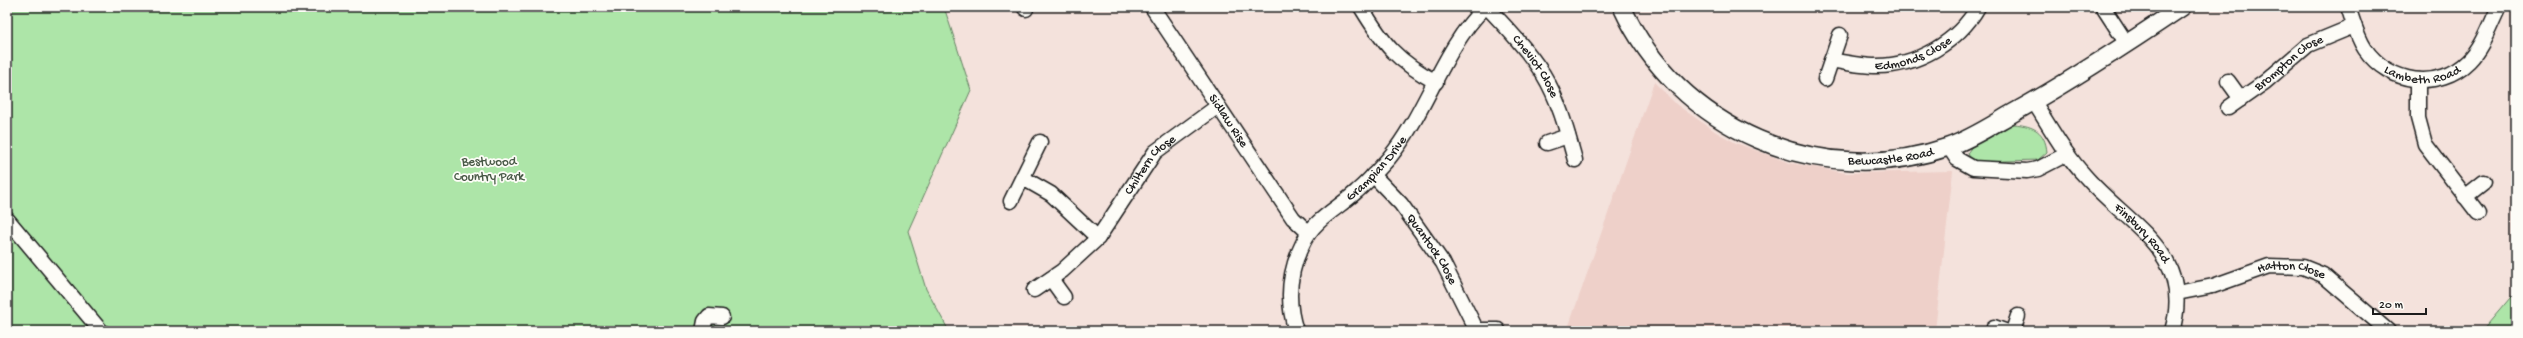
<svg xmlns="http://www.w3.org/2000/svg" width="2523" height="338" viewBox="0 0 2523 338" font-family="'Gochi Hand',sans-serif">
<rect width="100%" height="100%" fill="#f4e2dc"/>
<filter id="ink" filterUnits="userSpaceOnUse"><feTurbulence type="fractalNoise" baseFrequency=".025" numOctaves="2"/><feDisplacementMap in="SourceGraphic" scale="8" xChannelSelector="R" yChannelSelector="G"/><feConvolveMatrix kernelMatrix="1 2 1 2 8 2 1 2 1" color-interpolation-filters="sRGB"/></filter>
<g filter="url(#ink)">
<!-- built -->
<path fill="#eed0c9" d="M1654,82l23,23 39,27 20,11 54,20 56,10 107,-2 -18,160h-368z"/>
<!-- green -->
<g fill="#ade5a8" stroke="#648062">
<path d="M7,7h937l27,83 -63,141 18,58 23,42h-942z"/>
<path d="M2014,124c20,2 31,7 33,28l-9,8 -62,2 -7,-6 -1,-4 5,-7z"/>
<path d="M2516,291v40h-34z"/>
</g>
<g fill="none" stroke-linecap="round" stroke-linejoin="round">
<!-- minor casing -->
<g stroke="#1c1c1c" stroke-width="17">
<g id="minor">
<path d="M1024,7l2,2"/>
<path id="s1" d="M1152,7l141,211 15,14"/>
<path d="M1361,7c23,38 36,54 75,75"/>
<path id="s2" d="M1487,7c20,21 40,42 56,67 16,26 24,57 32,86"/>
<path d="M2103,7l24,37"/>
<path id="s3" d="M2348,7c5,14 9,30 17,42 24,35 74,42 104,12 14,-14 21,-36 30,-54"/>
<path id="s4" d="M1831,60c16,3 31,6 46,6 40,0 81,-24 101,-59"/>
<path d="M1825,79l15,-44"/>
<path d="M2418,80v38l7,26 53,69"/>
<path d="M2228,81l13,18"/>
<path id="s5" d="M2034,102c16,25 31,53 52,75 42,48 109,76 86,154"/>
<path id="s6" d="M2228,108l37,-26 43,-37 46,-19"/>
<path d="M1547,143l21,-7"/>
<path d="M1949,147l8,12 16,9 54,3 11,-2 29,-15"/>
<path id="s7" d="M1373,175l28,29 42,59 34,68"/>
<path d="M1023,178l28,16 47,44"/>
<path d="M2465,197l19,-15"/>
<path d="M1011,201l29,-59"/>
<path d="M7,219l94,112"/>
<path d="M1051,279l13,18"/>
<path id="s8" d="M1034,290l28,-19 36,-33 57,-86 63,-46"/>
<path id="s9" d="M2177,293l36,-7 56,-20 34,1 20,8 65,56"/>
<path d="M1994,327l11,4"/>
<path d="M1477,330h21"/>
<path d="M703,331l2,-10 4,-5 13,1"/>
<path id="s10" d="M1296,331c-10,-30 -7,-60 7,-88 11,-24 36,-35 54,-52 12,-10 22,-22 32,-33 38,-46 53,-109 96,-151"/>
<path d="M2013,331l5,-15"/>
</g>
</g>
<!-- tertiary casing -->
<g stroke="#1c1c1c" stroke-width="20">
<g id="tertiary">
<path id="s11" d="M1622,7c56,122 198,184 326,140 23,-8 44,-22 65,-34 58,-32 114,-69 169,-106"/>
</g>
</g>
<!-- minor -->
<use href="#minor" stroke="#fdfcf7" stroke-width="14"/>
<!-- tertiary -->
<use href="#tertiary" stroke="#fdfcf7" stroke-width="17"/>
</g>
</g>
<g text-anchor="middle" dominant-baseline="central" stroke-width="3.5" stroke-linejoin="round" paint-order="stroke">
<!-- street labels -->
<g font-size="13" fill="#1c1c1c" stroke="#fdfcf7">
<text stroke="none"><textPath href="#s4" startOffset="85">Edmonds Close</textPath></text>
<text stroke="none"><textPath href="#s6" startOffset="76">Brompton Close</textPath></text>
<text stroke="none"><textPath href="#s3" startOffset="113">Lambeth Road</textPath></text>
<text stroke="none"><textPath href="#s2" startOffset="77">Cheviot Close</textPath></text>
<text stroke="none"><textPath href="#s1" startOffset="137">Sidlaw Rise</textPath></text>
<text stroke="none"><textPath href="#s11" startOffset="330">Bewcastle Road</textPath></text>
<text stroke="none"><textPath href="#s8" startOffset="173">Chiltern Close</textPath></text>
<text stroke="none"><textPath href="#s10" startOffset="196">Grampian Drive</textPath></text>
<text stroke="none"><textPath href="#s5" startOffset="171">Finsbury Road</textPath></text>
<text stroke="none"><textPath href="#s7" startOffset="95">Quantock Close</textPath></text>
<text stroke="none"><textPath href="#s9" startOffset="119">Hatton Close</textPath></text>
</g>
<!-- park labels -->
<g font-size="13" fill="#485846" stroke="#fdfcf7">
<text x="489" y="162">Bestwood<tspan x="489" dy="15">Country Park</tspan></text>
</g>
</g>
<!-- margin -->
<rect width="2523" height="338" fill="none" stroke="#fdfcf7" stroke-width="24"/>
<rect x="12" y="12" width="2499" height="314" fill="none" stroke="#1c1c1c" stroke-width="1.5" filter="url(#ink)"/>
<!-- scale -->
<path d="M2373 308v6h53v-6" fill="none" stroke="#1c1c1c" stroke-width="2"/>
<text x="2379" y="308" font-size="12" fill="#1c1c1c" stroke="#fdfcf7" stroke-width="3" paint-order="stroke">20 m</text>
</svg>
